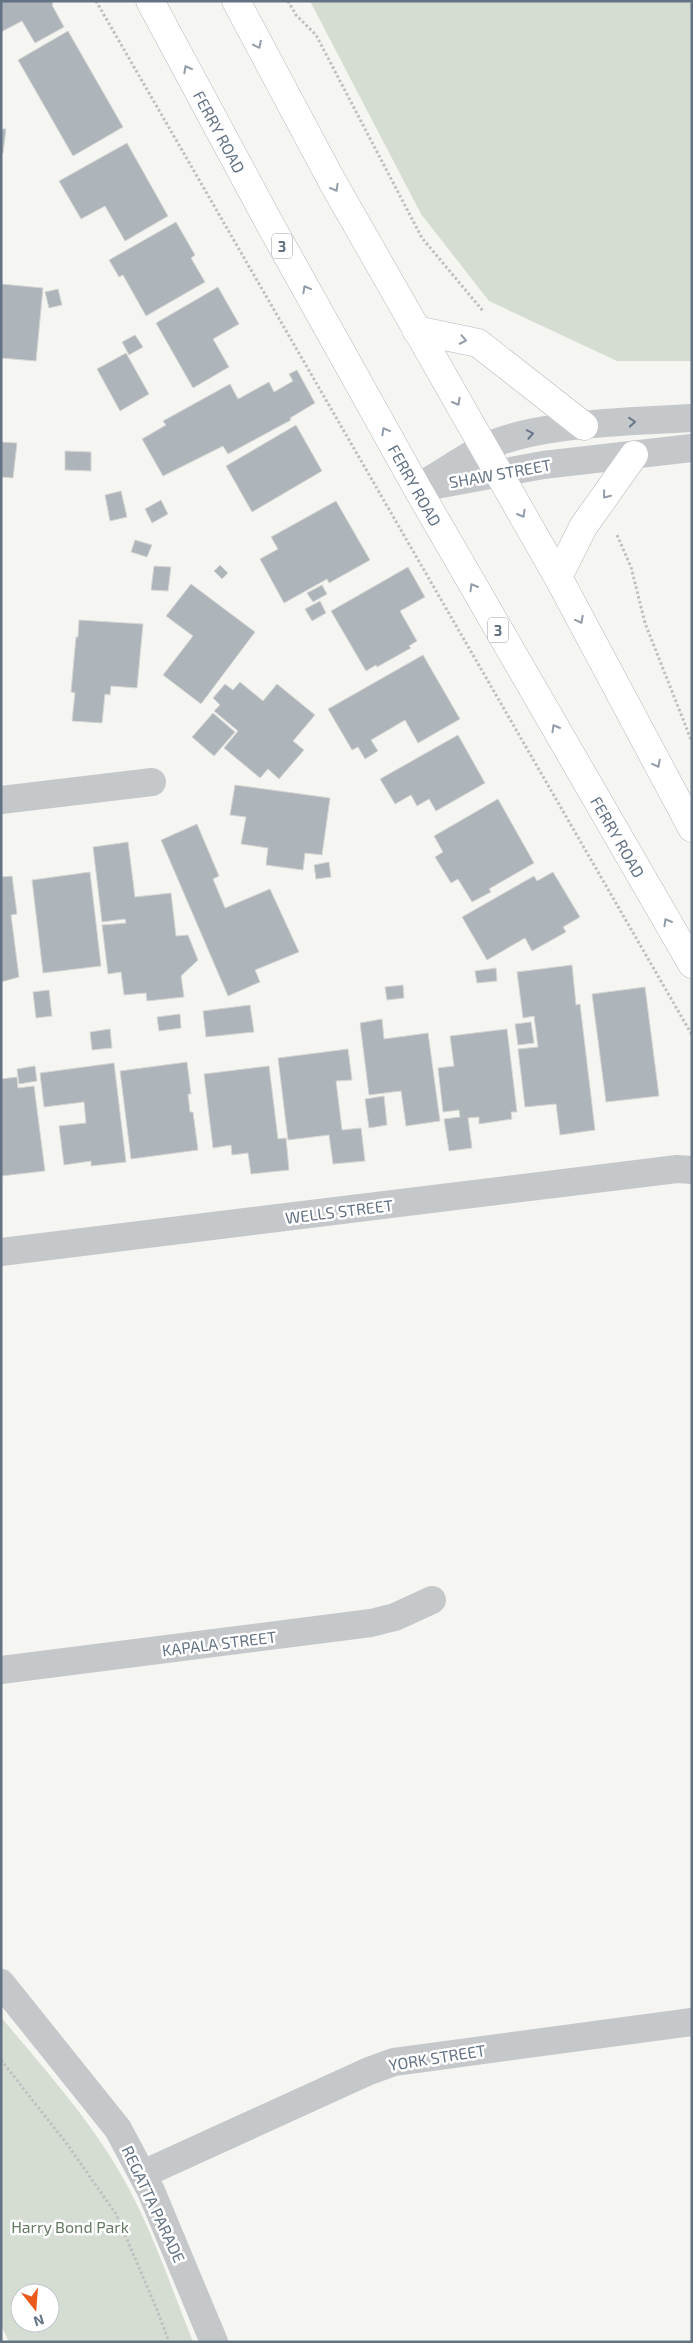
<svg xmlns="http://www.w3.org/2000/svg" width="693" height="2343" viewBox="0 0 693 2343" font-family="'Exo 2',sans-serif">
<rect width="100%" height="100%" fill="#f5f5f1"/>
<!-- green -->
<g fill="#d5ddd2" fill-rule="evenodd">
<path d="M310,1h382v360h-75l-128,-60 -68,-87z"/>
<path d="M1,2017c43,52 89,102 122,161 29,51 48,109 70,164h-184l-8,-17zM20,2293h30v30h-30z"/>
</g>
<!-- building -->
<g fill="#adb4ba" stroke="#d6d6d4">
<path d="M1,1h51l1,3 -1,1 12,22 -29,16 -13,-22 -21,11z"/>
<path d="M68,31l55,96 -50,29 -55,-96z"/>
<path d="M1,129h5l-3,24h-2z"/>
<path d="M127,143l41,73 -43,25 -20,-35 -24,13 -22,-38z"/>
<path d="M176,222l19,33 -4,3 14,24 -59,34 -23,-41 -4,2 -10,-17z"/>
<path d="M1,284l42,4 -7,73 -35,-3z"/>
<path d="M218,287l21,37 -26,15 16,28 -36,21 -37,-65z"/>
<path d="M58,289l4,16 -13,3 -4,-16z"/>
<path d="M135,335l8,12 -14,8 -7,-13z"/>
<path d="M126,353l23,41 -29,17 -23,-42z"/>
<path d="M297,370l18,33 -25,15 1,2 -63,34 -5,-8 -60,30 -21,-37 24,-14 -3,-4 67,-37 8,15 31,-17 5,10 19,-11 -4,-7z"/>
<path d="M296,425l26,46 -70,41 -26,-46z"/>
<path d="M1,442l16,1 -4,35 -12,-1z"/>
<path d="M65,451l26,1v19l-26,-1z"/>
<path d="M121,491l6,26 -17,4 -5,-26z"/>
<path d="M161,500l7,14 -16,9 -7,-14z"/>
<path d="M336,501l34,59 -41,23 -2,-4 -43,24 -24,-44 18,-10 -7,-12z"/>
<path d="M135,540l17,5 -5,12 -16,-5z"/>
<path d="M220,565l8,8 -6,6 -8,-8z"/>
<path d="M154,566l17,1 -3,24 -17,-1z"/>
<path d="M408,567l17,30 -25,14 17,30 -8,5 2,2 -34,19 -1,-2 -10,6 -35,-60z"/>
<path d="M191,584l64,48 -54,72 -38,-29 30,-39 -27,-20z"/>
<path d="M322,585l5,9 -14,8 -6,-9z"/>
<path d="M320,601l6,12 -14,8 -7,-12z"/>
<path d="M79,620l64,4 -6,64 -26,-2 -1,9 -5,-1 -3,29 -30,-2 3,-28 -4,-1 5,-55h2z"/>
<path d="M423,655l37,64 -42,24 -13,-23 -34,20 7,11 -13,8 -7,-12 -6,3 -24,-41z"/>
<path d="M240,682l23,19 14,-17 38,31 -22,26 11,9 -25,29 -11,-10 -8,9 -36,-30 14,-17 -24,-20 6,-6 -7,-7 12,-14 8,6z"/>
<path d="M213,713l22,19 -21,24 -22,-19z"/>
<path d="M458,735l27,48 -49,28 -7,-12 -12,7 -6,-11 -16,9 -15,-25z"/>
<path d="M235,785l95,13 -8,57 -17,-2 -2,17 -37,-5 2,-17 -27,-4 5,-27 -16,-2z"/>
<path d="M498,799l36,64 -45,26 2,3 -19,10 -14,-23 -7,4 -16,-26 8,-5 -9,-16z"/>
<path d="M197,824l22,52 -6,3 12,29 45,-19 29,63 -44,18 5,12 -32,14 -67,-156z"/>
<path d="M128,842l7,55 36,-4 5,43 12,-1 10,25 -17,16 3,21 -37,4 -1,-8 -22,2 -3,-23 -13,2 -6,-49 24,-2 -1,-4 -23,3 -9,-75z"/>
<path d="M329,862l2,15 -15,2 -2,-14z"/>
<path d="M90,872l11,94 -58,7 -11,-93z"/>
<path d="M553,872l27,45 -17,10 3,5 -34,19 -7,-13 -38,22 -25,-43 72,-41 3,5z"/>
<path d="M12,876l5,38 -6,1 8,62 -18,5v-105z"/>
<path d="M572,965l4,40 4,-1 15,126 -35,5 -4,-31 -31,3 -7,-58 20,-2 -4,-31 -11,2 -6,-46z"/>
<path d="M496,968l1,13 -20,2 -2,-12z"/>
<path d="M403,985l1,13 -17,2 -2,-13z"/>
<path d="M645,987l14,109 -53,6 -14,-108z"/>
<path d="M49,990l3,26 -16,2 -3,-26z"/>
<path d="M250,1005l4,27 -48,5 -3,-26z"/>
<path d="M180,1014l1,14 -22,3 -2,-14z"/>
<path d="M382,1019l2,20 44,-6 12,88 -34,5 -5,-35 -32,4 -9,-72z"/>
<path d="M531,1022l3,21 -16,2 -3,-21z"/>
<path d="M110,1029l2,19 -20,2 -2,-18z"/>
<path d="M507,1029l10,83h-6l1,7 -33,5v-7l-11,1 4,30 -23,3 -5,-32 16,-2 -1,-7 -16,2 -5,-44 16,-2 -4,-30z"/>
<path d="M348,1049l4,31 -16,1 6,49 19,-2 4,33 -32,3 -4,-29 -41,5 -10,-82z"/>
<path d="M187,1062l4,32h-3l2,18h3l5,38 -67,9 -11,-88z"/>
<path d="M114,1063l12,99 -35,4v-5l-27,4 -5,-39 27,-3 -2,-21 -40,5 -4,-34z"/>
<path d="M35,1066l2,15 -18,3 -2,-15z"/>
<path d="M269,1066l9,73 8,-1 3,32 -38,4 -3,-21 -16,2 -1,-10 -18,3 -9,-74z"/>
<path d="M17,1077l1,11 16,-2 11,85 -44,5v-97z"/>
<path d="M384,1096l3,29 -18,3 -4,-29z"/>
</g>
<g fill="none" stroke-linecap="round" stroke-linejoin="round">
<!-- primary casing -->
<g stroke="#b5b9bd" stroke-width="29">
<g id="primary">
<path id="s1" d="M150,1l116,216 151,271 275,476"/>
<path d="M236,1l96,180 226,396 134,251"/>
<path d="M416,330l62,13 106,83"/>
<path d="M558,577l25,-50 51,-72"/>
</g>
</g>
<!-- path -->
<g stroke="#bec0c2" stroke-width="3" stroke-dasharray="2.5 2.5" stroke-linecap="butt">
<path d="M96,1l596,1034"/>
<path d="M288,1l8,14 20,20 106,203 61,73"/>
<path d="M617,535l14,32 14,56 47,119"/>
<path d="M1,2060l66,84 49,70 42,98 11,30"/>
</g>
<!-- street -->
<g stroke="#c5c8cb" stroke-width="28">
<path d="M436,485l107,-20 149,-17"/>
<path d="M417,488c22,-13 44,-28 66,-40 54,-26 149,-26 209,-30"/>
<path d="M1,800l151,-18"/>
<path d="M1,1252l676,-83 15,1"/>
<path d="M1,1670l370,-47 24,-6 37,-17"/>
<path d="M1,1983l117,146 33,62 63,151"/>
<path d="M143,2174l226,-103 25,-9 298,-40"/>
</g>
<!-- primary -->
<use href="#primary" stroke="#fff" stroke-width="28"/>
</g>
<!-- one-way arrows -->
<defs><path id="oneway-chevron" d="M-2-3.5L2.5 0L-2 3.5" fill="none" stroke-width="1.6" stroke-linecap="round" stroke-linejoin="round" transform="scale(1.25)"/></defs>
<g stroke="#929da9">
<use href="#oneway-chevron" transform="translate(258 45) rotate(63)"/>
<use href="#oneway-chevron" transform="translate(187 69) rotate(-118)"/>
<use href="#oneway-chevron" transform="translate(335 188) rotate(61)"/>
<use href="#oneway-chevron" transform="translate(306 289) rotate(-119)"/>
<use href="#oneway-chevron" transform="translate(463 340) rotate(12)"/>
<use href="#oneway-chevron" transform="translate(457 402) rotate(60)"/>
<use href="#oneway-chevron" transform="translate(385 431) rotate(-119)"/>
<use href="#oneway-chevron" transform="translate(606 495) rotate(128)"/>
<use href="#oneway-chevron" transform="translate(522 514) rotate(60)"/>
<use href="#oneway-chevron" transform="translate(473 587) rotate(-120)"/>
<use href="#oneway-chevron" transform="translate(580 620) rotate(62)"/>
<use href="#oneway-chevron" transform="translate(555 728) rotate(-120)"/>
<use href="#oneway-chevron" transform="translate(657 764) rotate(62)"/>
<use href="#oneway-chevron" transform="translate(667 922) rotate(-120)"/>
</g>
<g stroke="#687788">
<use href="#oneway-chevron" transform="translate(632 422) rotate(-5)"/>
<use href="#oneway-chevron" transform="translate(530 434) rotate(-11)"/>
</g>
<g text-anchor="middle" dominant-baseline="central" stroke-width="5" stroke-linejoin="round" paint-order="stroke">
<!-- shield labels -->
<g fill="#fff" stroke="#929da9" stroke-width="1">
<rect x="272" y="233.5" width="20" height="25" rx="4"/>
<rect x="488" y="617.5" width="20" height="25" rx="4"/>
</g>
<g font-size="15" font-weight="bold" fill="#637384">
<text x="282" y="246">3</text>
<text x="498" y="630">3</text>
</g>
<!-- street labels -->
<g font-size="16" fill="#637384" stroke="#fff">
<text stroke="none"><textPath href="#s1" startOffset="148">FERRY ROAD</textPath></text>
<text transform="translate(500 473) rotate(-10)">SHAW STREET</text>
<text stroke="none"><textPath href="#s1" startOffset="552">FERRY ROAD</textPath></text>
<text stroke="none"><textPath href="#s1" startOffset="958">FERRY ROAD</textPath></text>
<text transform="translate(339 1211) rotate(-7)">WELLS STREET</text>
<text transform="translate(219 1643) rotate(-7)">KAPALA STREET</text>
<text transform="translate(437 2057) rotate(-9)">YORK STREET</text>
<text transform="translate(154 2204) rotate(65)">REGATTA PARADE</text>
</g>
<!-- park labels -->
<g font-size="16" fill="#657b62" stroke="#fff">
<text x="70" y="2226">Harry Bond Park</text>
</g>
</g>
<!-- border -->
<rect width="693" height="2343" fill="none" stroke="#637384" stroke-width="5"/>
<!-- north arrow -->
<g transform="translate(35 2308) rotate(163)"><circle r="24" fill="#ffffff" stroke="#c1c7ce"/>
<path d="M0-4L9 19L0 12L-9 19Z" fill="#eb591b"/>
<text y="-8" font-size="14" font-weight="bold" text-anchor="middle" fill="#637384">N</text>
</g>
</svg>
